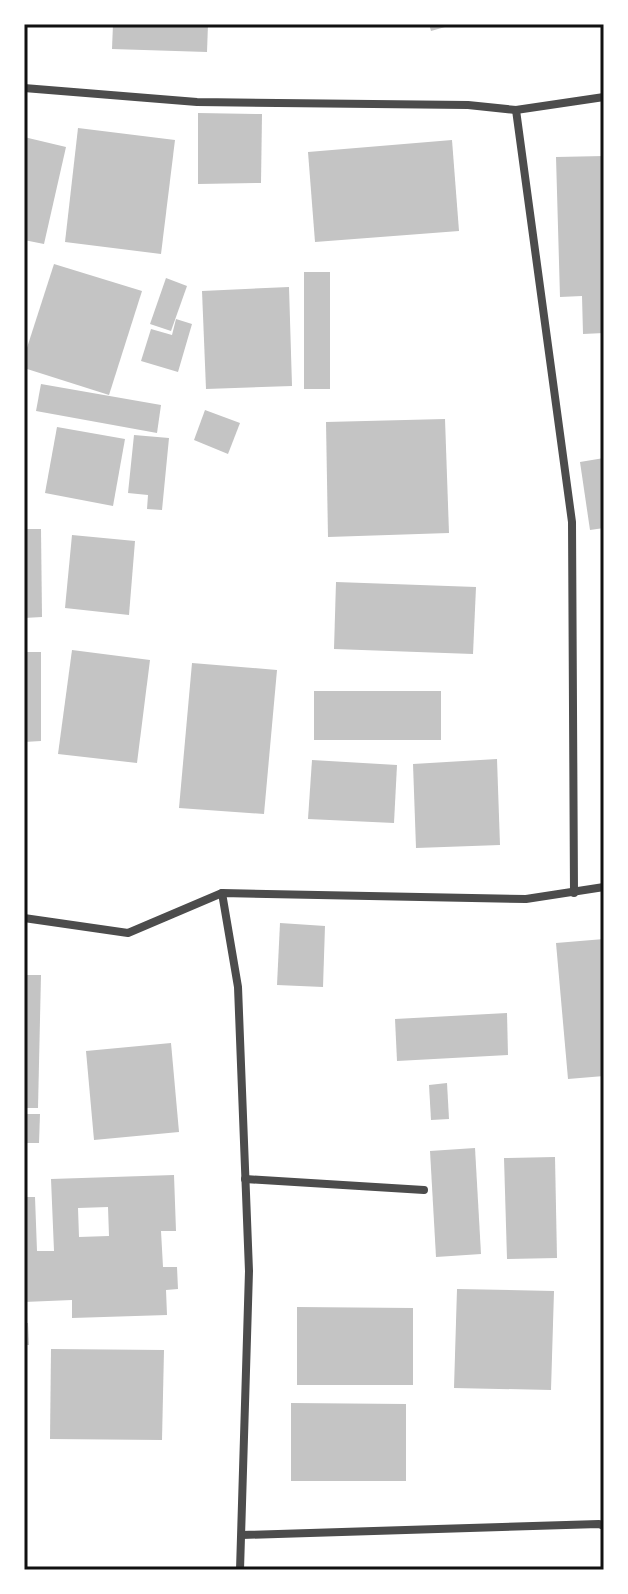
<svg xmlns="http://www.w3.org/2000/svg" width="628" height="1594" viewBox="0 0 628 1594" font-family="Jost,sans-serif">
<rect width="100%" height="100%" fill="#fff"/>
<!-- building -->
<g fill="#c4c4c4" fill-rule="evenodd">
<path d="M113,24h95l-1,28 -95,-3z"/>
<path d="M429,24h23v1l-21,6z"/>
<path d="M198,113l64,1 -1,69 -63,1z"/>
<path d="M78,128l97,12 -14,114 -96,-12z"/>
<path d="M24,137l42,10 -22,97 -20,-4z"/>
<path d="M452,140l7,91 -144,11 -7,-90z"/>
<path d="M604,156v177l-21,1 -1,-38 -22,1 -4,-140z"/>
<path d="M54,264l88,27 -33,104 -85,-27v-11z"/>
<rect x="304" y="272" width="26" height="117"/>
<path d="M166,278l21,8 -16,45 -21,-7z"/>
<path d="M289,287l3,99 -86,3 -4,-98z"/>
<path d="M176,319l16,5 -14,48 -37,-11 10,-32 21,6z"/>
<path d="M41,384l120,21 -4,28 -121,-22z"/>
<path d="M205,410l35,13 -12,31 -34,-14z"/>
<path d="M445,419l4,114 -121,4 -2,-115z"/>
<path d="M57,427l68,12 -12,67 -68,-13z"/>
<path d="M134,435l35,3 -7,72 -15,-1 1,-14 -20,-2z"/>
<path d="M604,458v70l-14,2 -10,-68z"/>
<path d="M24,529h17l1,88 -18,1z"/>
<path d="M72,535l63,6 -6,74 -64,-7z"/>
<path d="M336,582l140,5 -3,67 -139,-5z"/>
<path d="M72,650l78,10 -13,103 -79,-9z"/>
<path d="M24,652h17v89l-17,1z"/>
<path d="M192,663l85,7 -13,144 -85,-6z"/>
<rect x="314" y="691" width="127" height="49"/>
<path d="M497,759l3,86 -84,3 -3,-84z"/>
<path d="M312,760l85,5 -3,58 -86,-4z"/>
<path d="M280,923l45,3 -2,61 -46,-2z"/>
<path d="M604,939v137l-36,3 -12,-136z"/>
<path d="M24,975h17l-3,133h-14z"/>
<path d="M507,1013l1,42 -111,6 -2,-42z"/>
<path d="M171,1043l8,89 -85,8 -8,-89z"/>
<path d="M447,1083l2,36 -18,1 -2,-35z"/>
<path d="M24,1114h16l-1,29h-15z"/>
<path d="M475,1148l6,106 -45,3 -6,-106z"/>
<path d="M555,1157l2,101 -50,1 -3,-101z"/>
<path d="M174,1175l2,56h-15l2,36h14l1,22 -12,1 1,25 -95,3v-18l-48,2v-105h11l2,54h17l-3,-72zM108,1207l1,29 -30,1 -1,-29z"/>
<path d="M457,1289l97,2 -3,99 -97,-2z"/>
<path d="M297,1307l116,1v77h-116z"/>
<path d="M24,1323h4l1,22h-5z"/>
<path d="M51,1349l113,1 -2,90 -112,-1z"/>
<path d="M291,1403l115,1v77h-115z"/>
</g>
<g fill="none" stroke-linecap="round" stroke-linejoin="round">
<!-- minor -->
<g stroke="#4c4c4c" stroke-width="8">
<path d="M24,88l173,14 271,3 48,5 88,-13"/>
<path d="M516,110l56,412 2,371"/>
<path d="M222,893l16,94 11,284 -9,299"/>
<path d="M24,918l104,15 94,-40 304,6 78,-12"/>
<path d="M245,1179l179,11"/>
<path d="M242,1535l357,-11 5,2"/>
</g>
</g>
<!-- border -->
<rect width="628" height="1594" fill="none" stroke="#ffffff" stroke-width="52"/>
<rect x="26" y="26" width="576" height="1542" fill="none" stroke="#111" stroke-width="3"/>
</svg>
